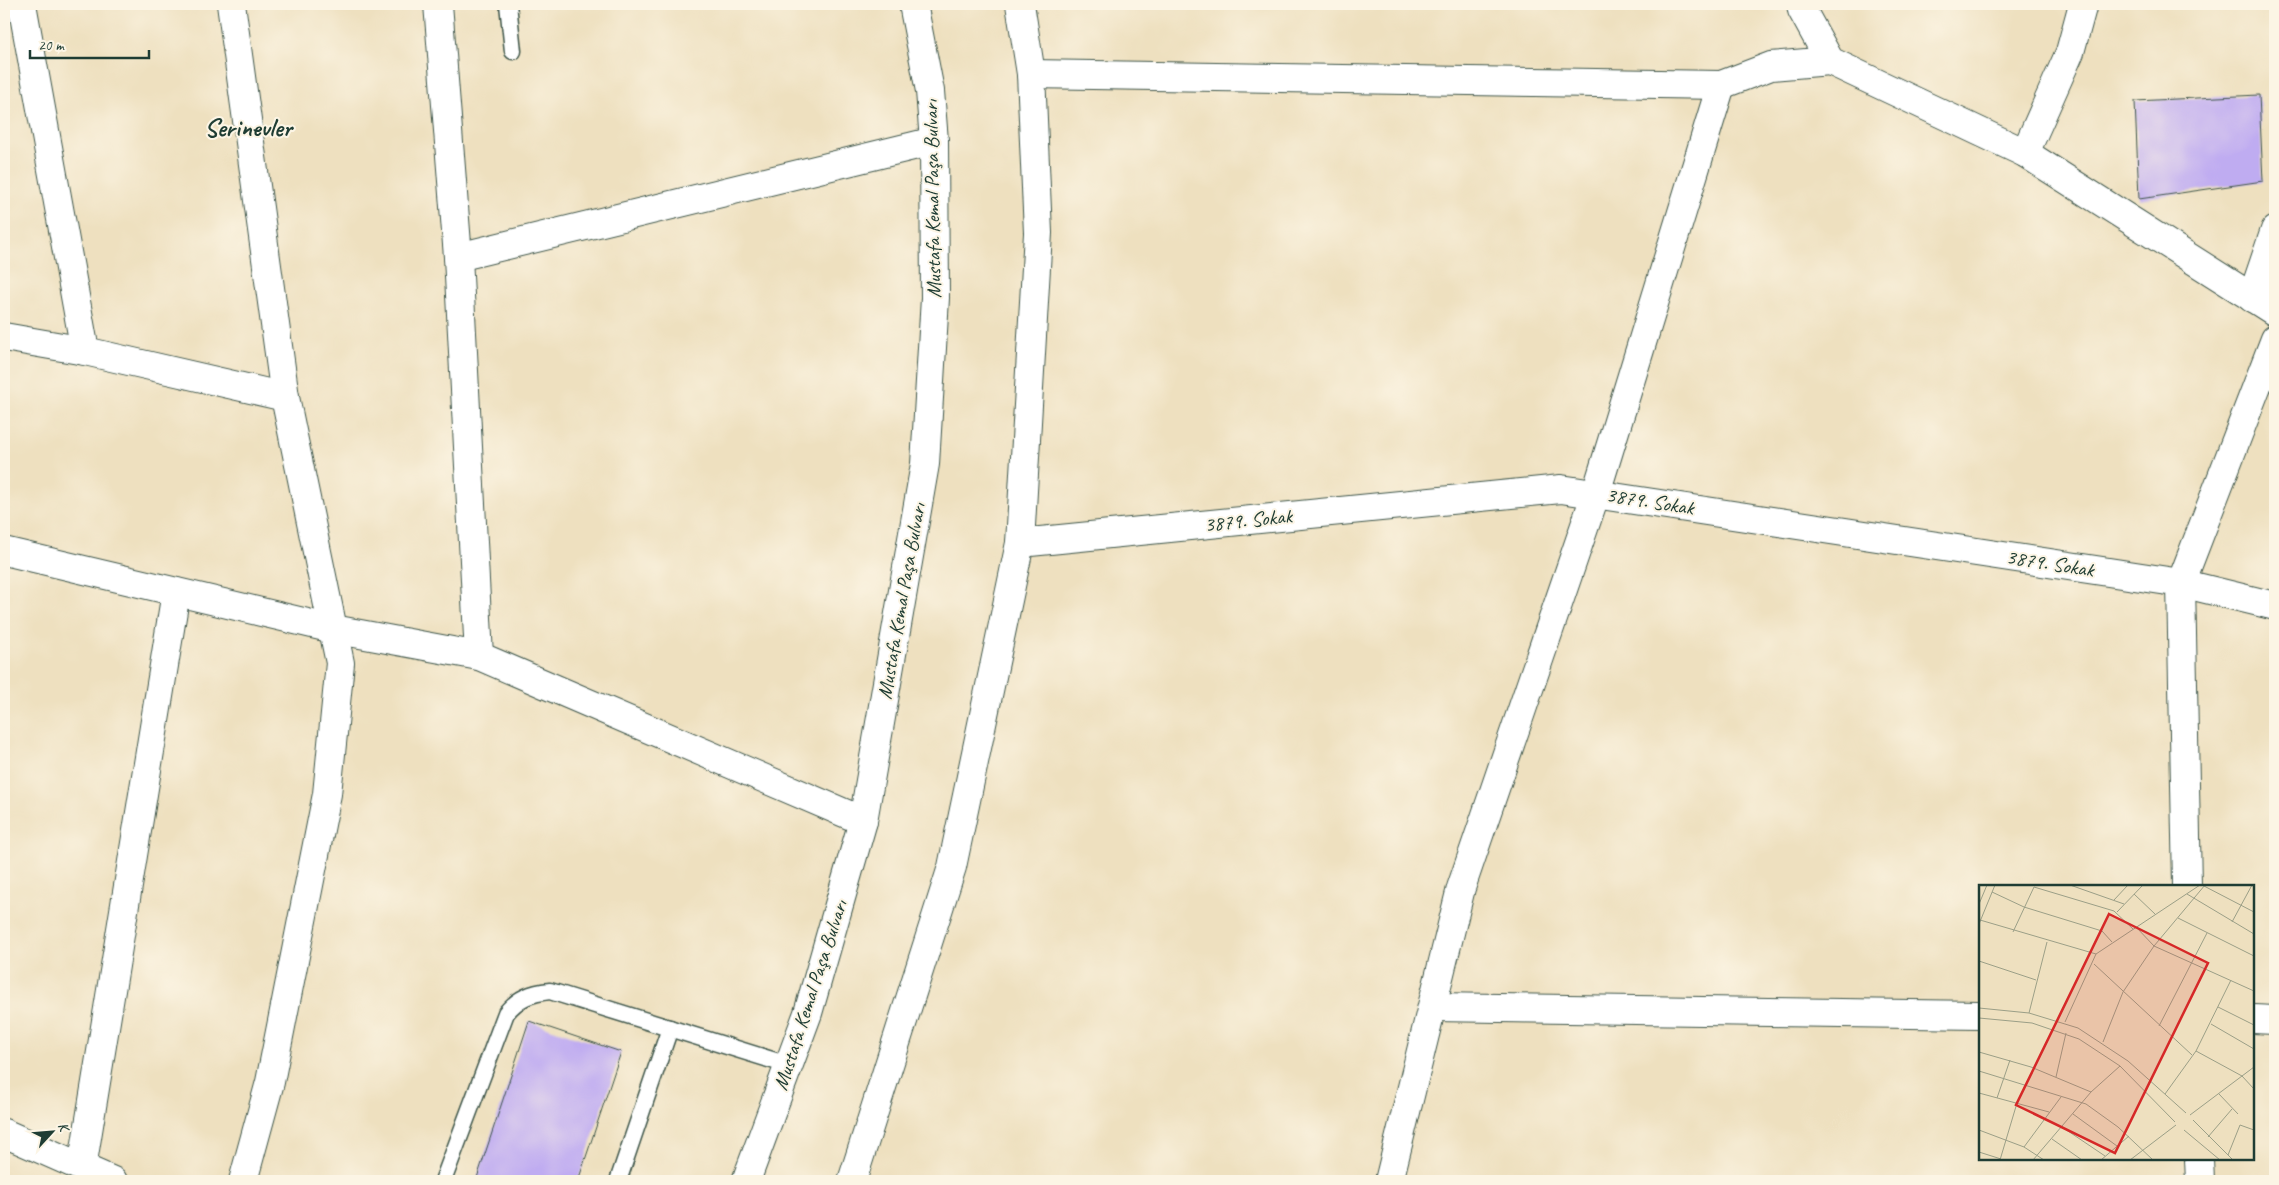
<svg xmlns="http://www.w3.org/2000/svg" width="2279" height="1185" viewBox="0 0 2279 1185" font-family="Caveat,sans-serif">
<rect width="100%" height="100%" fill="#fcf5e5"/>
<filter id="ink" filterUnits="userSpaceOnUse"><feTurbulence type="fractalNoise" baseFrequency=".02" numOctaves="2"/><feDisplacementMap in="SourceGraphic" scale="10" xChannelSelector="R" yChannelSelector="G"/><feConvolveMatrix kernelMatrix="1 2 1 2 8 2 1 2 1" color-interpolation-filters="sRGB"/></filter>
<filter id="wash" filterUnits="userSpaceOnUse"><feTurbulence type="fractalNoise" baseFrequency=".0096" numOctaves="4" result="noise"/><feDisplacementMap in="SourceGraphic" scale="20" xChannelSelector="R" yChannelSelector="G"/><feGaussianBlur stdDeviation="1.12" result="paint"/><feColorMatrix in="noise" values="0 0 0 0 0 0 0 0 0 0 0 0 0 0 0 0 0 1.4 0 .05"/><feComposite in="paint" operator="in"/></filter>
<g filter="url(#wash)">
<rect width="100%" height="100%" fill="#eee0bf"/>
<g id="blocks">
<!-- building -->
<g fill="#bfacf1">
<path d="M2259,95l4,86 -124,18 -4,-98z"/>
<path d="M529,1021l92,31 -43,129h-102z"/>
</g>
</g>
</g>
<g filter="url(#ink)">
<use href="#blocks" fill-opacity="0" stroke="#3e5549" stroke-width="1"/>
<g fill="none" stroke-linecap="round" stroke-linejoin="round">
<!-- lane casing -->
<g stroke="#3e5549" stroke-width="19">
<g id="lane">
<path d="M508,4l5,47"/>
<path d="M443,1181l63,-168c12,-15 25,-20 44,-22l238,74"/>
<path d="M618,1181l52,-153"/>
</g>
</g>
<!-- street casing -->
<g stroke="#3e5549" stroke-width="30">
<g id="street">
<path d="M22,4l63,347"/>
<path d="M231,4l54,393 55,266 -13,131 -57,288 -27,99"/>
<path d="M438,4l20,253 21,399"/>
<path d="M1031,74l690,11 50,-19 59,-5"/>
<path d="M2025,153l45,-101 13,-48"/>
<path d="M458,257l476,-116"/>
<path d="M2252,298l23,-68"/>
<path d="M4,337l81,14 200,46"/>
<path d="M1020,543l541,-54 620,94 94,23"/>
<path d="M4,551l329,78 146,27 384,165"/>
<path d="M2187,886l-6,-303 94,-244"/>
<path d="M1433,1007l547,8"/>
<path d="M2253,1019l22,1"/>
<path d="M4,1133l109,48"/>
<path d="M2199,1159l1,22"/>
<path d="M82,1168l94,-576"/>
<path d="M1389,1181l72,-293 135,-395 125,-408"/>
</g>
</g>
<!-- secondary casing -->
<g stroke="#3e5549" stroke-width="30">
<g id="secondary">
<path d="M1801,4l1,6 28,51 195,92 250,159"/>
<path d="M746,1181l62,-168 55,-192 62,-357 10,-166 -1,-157 -4,-50 -17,-87"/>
<path d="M852,1181l100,-314 68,-324 18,-310 -7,-159 -11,-70"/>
</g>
</g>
<!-- lane -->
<use href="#lane" stroke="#fff" stroke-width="16"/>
<!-- street -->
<use href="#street" stroke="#fff" stroke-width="28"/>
<!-- secondary -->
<use href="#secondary" stroke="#fff" stroke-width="28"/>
</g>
</g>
<g text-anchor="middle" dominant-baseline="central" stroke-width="4" stroke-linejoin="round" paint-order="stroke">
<!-- street labels -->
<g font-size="21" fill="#1f3d34" stroke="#fcf5e5">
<text transform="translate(932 199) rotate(-91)">Mustafa Kemal Paşa Bulvarı</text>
<text transform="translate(1650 501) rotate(9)">3879. Sokak</text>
<text transform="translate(1248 520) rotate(-6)">3879. Sokak</text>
<text transform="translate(2050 563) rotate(9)">3879. Sokak</text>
<text transform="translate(901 601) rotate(-80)">Mustafa Kemal Paşa Bulvarı</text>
<text transform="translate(810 995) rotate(-72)">Mustafa Kemal Paşa Bulvarı</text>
</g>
<!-- district labels -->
<g font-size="26" font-weight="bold" fill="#1f3d34" stroke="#fcf5e5">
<text x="248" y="127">Serinevler</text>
</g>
</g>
<!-- overview -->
<g transform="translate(1979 885)">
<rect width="275" height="275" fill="#eee0bf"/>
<path fill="none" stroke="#9b9f87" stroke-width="1" d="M91,0l54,19M225,1l50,26M13,7l32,15 78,24 10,11M155,9l21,20M208,9l67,40M135,15l14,-15M0,19l8,-19M138,27l26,-27M199,33l76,38M1,35l116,34 104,-69M253,37l20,-37M0,39l16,-39M157,42l18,19 100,45M34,47l21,-45 80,24 19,18M0,76l57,19M115,79l98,91M239,122l36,18M0,123l50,5 49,15 50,33 58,52M50,128l18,-71M0,133l53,5 47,16 41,27 55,56M86,137l31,-68M232,139l43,25M180,141l48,-93M124,157l20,-50 31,-46 51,-61M217,166l46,25 12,13M0,167l52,15 60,25M0,186l107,33 32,23 35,33M77,192l10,-44M0,208l70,19M186,209l31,-43 35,-71M240,209l19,20M18,213l13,-38M94,229l44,32M211,230l64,-48M214,235l40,40M83,242l43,29M0,245l45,17 20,13M205,245l36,30M229,252l24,-28M73,254l30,21M45,262l37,-50M0,267l22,7M249,270l12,-30 14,5M21,275l17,-57M54,275l58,-68 29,-26M122,275l28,-24M151,275l46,-35"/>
<path fill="#d62828" fill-opacity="0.15" stroke="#d62828" stroke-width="2.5" d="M130,29l99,49 -93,190 -99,-48z"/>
<rect width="275" height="275" fill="none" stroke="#1f3d34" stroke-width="2.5"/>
</g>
<!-- margin -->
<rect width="2279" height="1185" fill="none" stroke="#fcf5e5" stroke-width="20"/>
<!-- north arrow -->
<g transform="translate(52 1132) rotate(64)" stroke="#fcf5e5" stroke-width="4" paint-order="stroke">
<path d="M0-4L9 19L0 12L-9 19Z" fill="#1f3d34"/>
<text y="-8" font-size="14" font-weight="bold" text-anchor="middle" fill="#1f3d34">K</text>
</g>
<!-- scale -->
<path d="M30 50v8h119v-8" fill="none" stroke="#1f3d34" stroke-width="2.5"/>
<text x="38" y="50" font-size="15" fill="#1f3d34" stroke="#fcf5e5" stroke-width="4" paint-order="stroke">20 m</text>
</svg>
